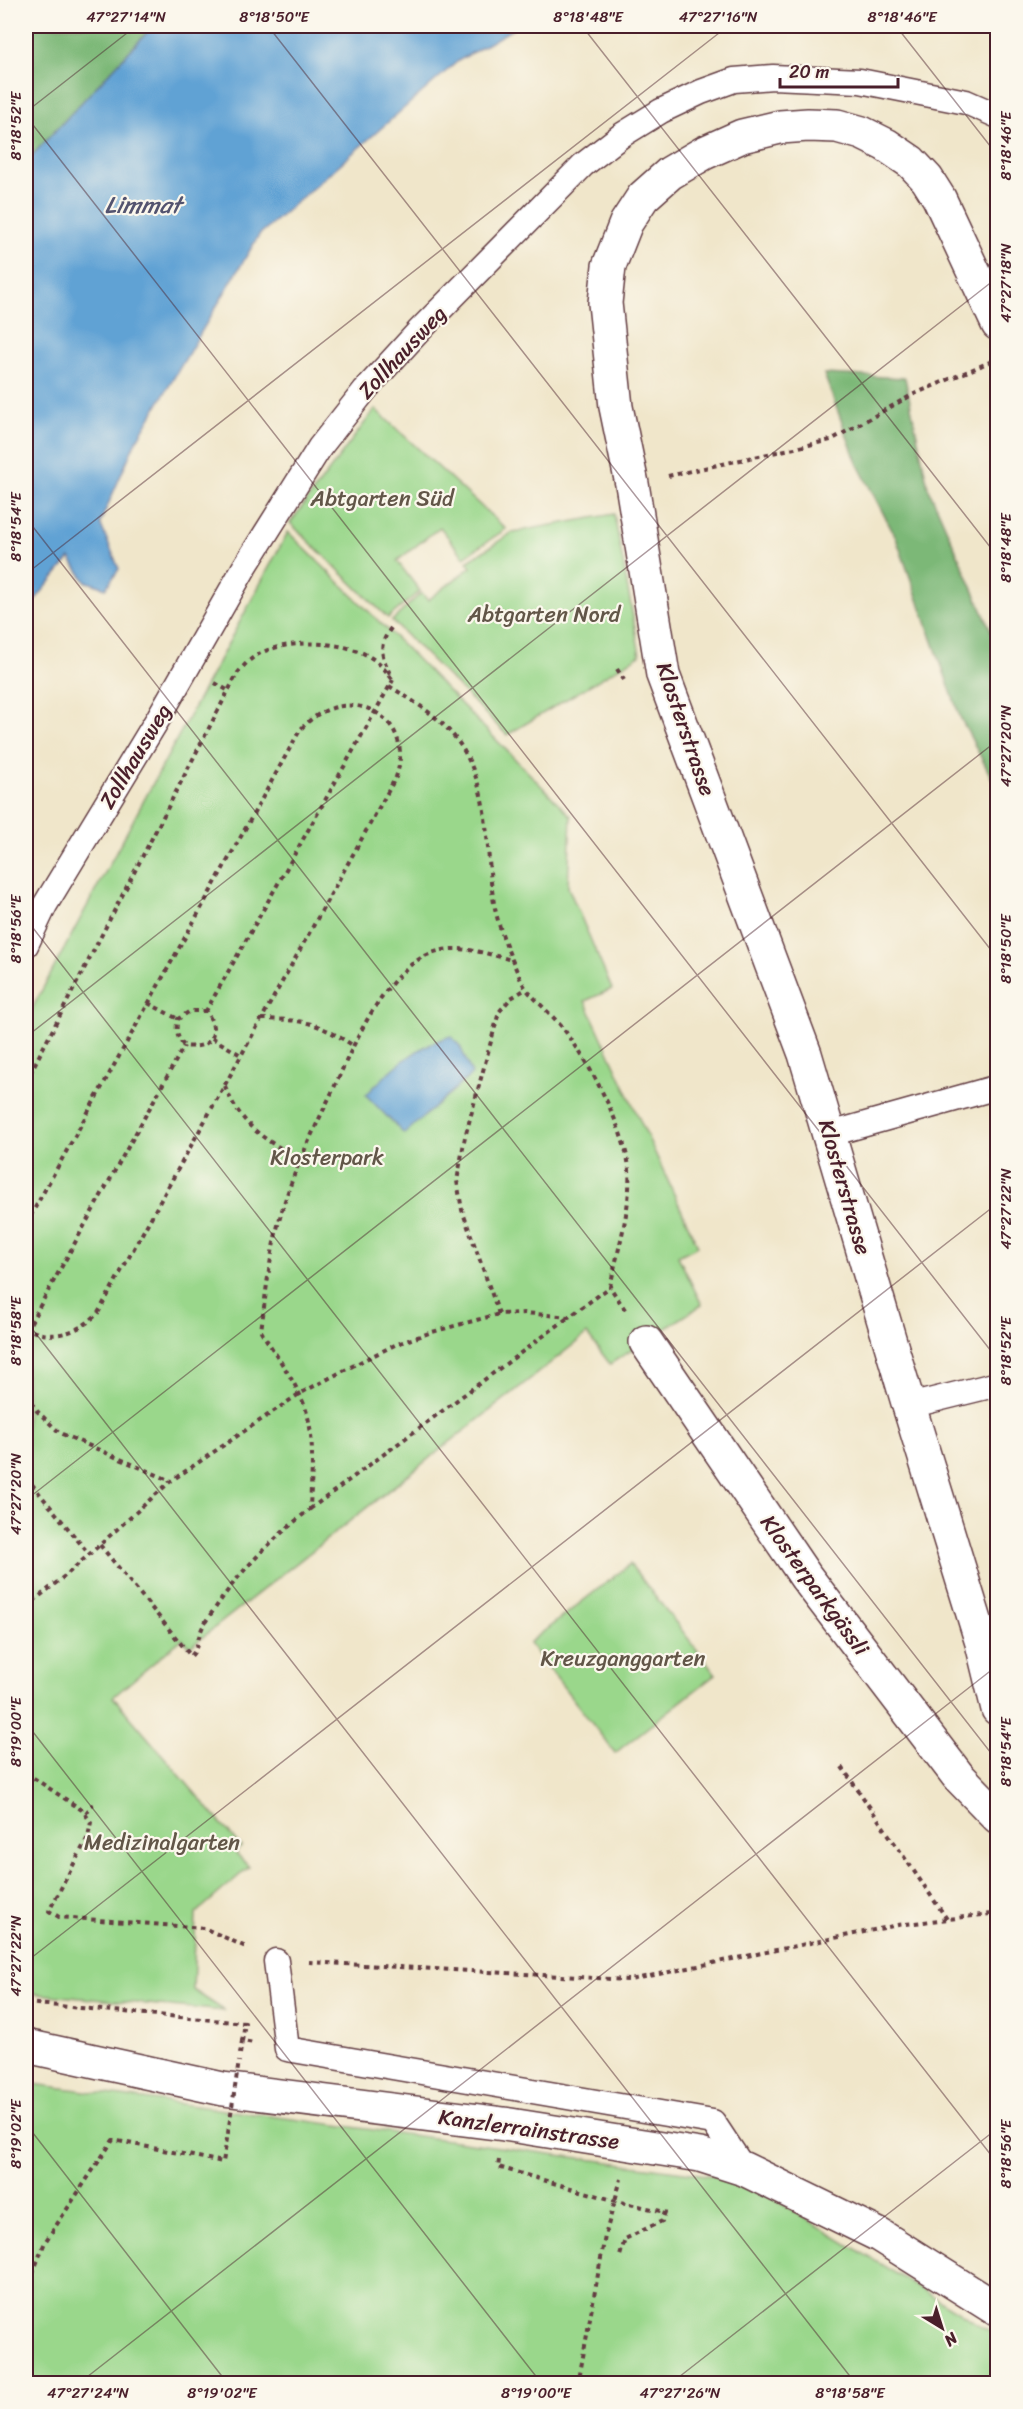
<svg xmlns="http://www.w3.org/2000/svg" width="1023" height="2409" viewBox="0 0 1023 2409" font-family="Sriracha,sans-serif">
<rect width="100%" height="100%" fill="#fbf7ec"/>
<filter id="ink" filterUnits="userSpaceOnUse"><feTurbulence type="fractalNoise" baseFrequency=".0167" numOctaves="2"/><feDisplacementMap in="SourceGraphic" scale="12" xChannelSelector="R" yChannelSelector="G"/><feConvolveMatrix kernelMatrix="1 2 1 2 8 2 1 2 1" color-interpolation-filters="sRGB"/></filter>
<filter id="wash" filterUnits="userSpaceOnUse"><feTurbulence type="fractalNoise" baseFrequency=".008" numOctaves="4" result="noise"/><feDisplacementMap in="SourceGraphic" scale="24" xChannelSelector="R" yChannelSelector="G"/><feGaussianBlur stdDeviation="1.35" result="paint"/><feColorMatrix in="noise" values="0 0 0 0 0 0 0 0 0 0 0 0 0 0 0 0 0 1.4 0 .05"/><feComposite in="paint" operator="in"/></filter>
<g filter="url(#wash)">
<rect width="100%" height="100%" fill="#f0e6ca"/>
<!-- green -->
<g fill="#9ad78b" stroke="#727b5b" stroke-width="1.5">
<path d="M375,409l131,120 -42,28 -24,-30 -43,34 23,30 -32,27 -98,-95z"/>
<path d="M614,514l26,141 -133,80 -115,-114 29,-28 7,7 43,-33 -4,-5 46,-30z"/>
<path d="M288,532l120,118 163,166 -3,71 44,102 -27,12 113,245 -20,10 24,49 -92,59 -23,-30 -397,313 -8,-8 -69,58 128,150 -6,5 14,15 -53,46 -3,77 32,21 -199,-18v-973z"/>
<path d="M630,1564l86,110 -101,79 -86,-110z"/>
<path d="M26,2083l717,97 255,156 -1,47 -971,1z"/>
</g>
<!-- forest -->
<g fill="#7bb877" stroke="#626c51" stroke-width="1.5">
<path d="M26,26h127l-127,136z"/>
<path d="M824,374l81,4 23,109 69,157v144l-37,-71 -64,-179 -39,-75z"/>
</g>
<!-- water -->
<g fill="#61a2d4" stroke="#566080" stroke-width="1.5">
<path d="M153,26h365l-60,35 -199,174 -124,208 -35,80 19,46 -13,19 -21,-7 -15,-23 -44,53v-449z"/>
<path d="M451,1036l9,10 12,28 -68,60 -38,-39c25,-26 50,-49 85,-59z"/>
</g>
</g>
<g filter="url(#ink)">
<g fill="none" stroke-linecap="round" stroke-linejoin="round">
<!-- service casing -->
<g stroke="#633d43" stroke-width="27">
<g id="service">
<path d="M26,945l19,-40 114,-188 85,-149 76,-121 45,-57 53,-58 165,-167 39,-30 39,-24 40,-19 33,-12 39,-3 87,4 106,21 32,14"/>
<path d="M830,1134l168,-47"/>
<path d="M909,1406l89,-22"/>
<path d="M276,1961l11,88 426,73 31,47"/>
</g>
</g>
<!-- minor casing -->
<g stroke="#633d43" stroke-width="36">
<g id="minor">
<path d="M998,324l-59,-126 -12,-19 -16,-17 -25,-17 -24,-12 -25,-7 -29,-1 -28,2 -38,9 -38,17 -34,20 -27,24 -17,26 -17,43 -4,37 11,104 16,77 31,191 142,379 104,352 73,237 16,66"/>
<path d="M646,1342l160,235 152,199 40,41"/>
<path d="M26,2046l197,43 281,35 196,31 44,14 135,66 119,75"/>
</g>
</g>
<!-- path -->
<g stroke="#633d43" stroke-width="4" stroke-dasharray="4.5 4.5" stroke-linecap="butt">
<path d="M668,476l163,-36 81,-45 80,-34"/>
<path d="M617,669l7,11"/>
<path d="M390,674c-9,-20 -12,-28 1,-46"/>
<path d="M215,683l14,8"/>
<path d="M389,686c29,18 57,34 75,65 27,48 21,94 29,146 3,21 11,45 20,65 4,9 8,20 14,28 11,13 24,24 35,37 26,33 58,93 66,134 6,38 -10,88 -18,126l16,24"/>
<path d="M148,1003l30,16"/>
<path d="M206,1011h-16l-12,8c-3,11 -1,18 6,27 28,4 37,-13 22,-35l187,-331"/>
<path d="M262,1019c45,1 54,3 92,27"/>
<path d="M212,1038l29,17"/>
<path d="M26,1081l211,-407c4,-5 8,-10 13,-14 25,-22 93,-21 120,-3 10,6 16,14 23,23"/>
<path d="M225,1086c14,37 40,56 75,72"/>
<path d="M26,1224l274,-494c44,-51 118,-16 96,47l-298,536c-19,20 -47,29 -72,15"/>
<path d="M499,1314l-37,-104 -5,-29 8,-44 34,-125 12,-14 15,-9"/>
<path d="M26,1331l158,-285"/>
<path d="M26,1395l11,16 23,22 111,48"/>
<path d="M26,1477l63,77"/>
<path d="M310,1509l259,-192"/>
<path d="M100,1545l91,111c7,-7 6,-16 10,-25 3,-9 10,-17 15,-24 26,-39 58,-69 94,-98 1,-32 6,-71 -5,-102 -10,-27 -29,-51 -44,-76 5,-39 9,-79 20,-117 12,-43 32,-82 51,-122 20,-43 49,-116 95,-137 27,-13 57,-2 85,5"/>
<path d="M26,1607l40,-32 105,-94 128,-87 67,-35 31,-15 35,-12 67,-18 26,-1 44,4 41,-30"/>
<path d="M842,1767l105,152"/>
<path d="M26,1773l56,37 9,12 -3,15 -39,74 10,6 145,11 44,20"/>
<path d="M86,1813l7,-9"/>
<path d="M309,1962l321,18 268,-55 100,-12"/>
<path d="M26,2003l219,20 -3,18"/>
<path d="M240,2054l2,-13 12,2"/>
<path d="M499,2160l-1,7 118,34 49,11 -3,9 -37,18 -5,17"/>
<path d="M26,2290l19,-48 68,-102 110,22 5,-29"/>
<path d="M578,2384l27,-148 16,-57"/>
</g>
<!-- service -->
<use href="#service" stroke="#fff" stroke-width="24"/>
<!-- minor -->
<use href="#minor" stroke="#fff" stroke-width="33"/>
<!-- path-bridge -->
<path stroke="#633d43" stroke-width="4" stroke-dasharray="4.5 4.5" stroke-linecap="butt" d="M228,2133l11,-72"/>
</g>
</g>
<!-- ticks -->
<path fill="none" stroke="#4a1f2b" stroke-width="1.5" stroke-opacity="0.45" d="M268,26l730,933M582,26l416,531M896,26l102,130M26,112l110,-86M26,116l972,1244M26,518l972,1244M26,574l702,-548M26,919l972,1245M26,1037l972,-760M26,1321l830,1063M26,1500l972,-760M26,1723l516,661M26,1962l972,-759M26,2124l202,260M78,2384l920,-719M670,2384l328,-256"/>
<g text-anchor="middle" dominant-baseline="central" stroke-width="4.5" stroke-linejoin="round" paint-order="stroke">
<!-- street labels -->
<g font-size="22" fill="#4a1f2b" stroke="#fbf7ec">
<text transform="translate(402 352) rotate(-47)">Zollhausweg</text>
<text transform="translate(686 729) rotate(71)">Klosterstrasse</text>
<text transform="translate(135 756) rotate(-59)">Zollhausweg</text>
<text transform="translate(845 1187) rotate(74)">Klosterstrasse</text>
<text transform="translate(815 1585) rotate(54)">Klosterparkgässli</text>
<text transform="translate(529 2129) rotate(8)">Kanzlerrainstrasse</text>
</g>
<!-- park labels -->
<g font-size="22" fill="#625648" stroke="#fbf7ec">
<text x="382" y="498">Abtgarten Süd</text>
<text x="544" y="614">Abtgarten Nord</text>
<text x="327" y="1157">Klosterpark</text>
<text x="623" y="1658">Kreuzganggarten</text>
<text x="162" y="1842">Medizinalgarten</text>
</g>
<!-- water labels -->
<g font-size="24" font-style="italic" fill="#53536f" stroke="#fbf7ec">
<text x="143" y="205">Limmat</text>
</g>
</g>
<!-- margin -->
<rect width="1023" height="2409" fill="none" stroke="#fbf7ec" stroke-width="66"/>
<!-- north arrow -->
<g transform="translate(942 2328) rotate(142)" stroke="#fbf7ec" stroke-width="4.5" paint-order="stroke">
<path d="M0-4.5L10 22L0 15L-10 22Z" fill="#4a1f2b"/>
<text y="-9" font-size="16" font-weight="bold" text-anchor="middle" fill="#4a1f2b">N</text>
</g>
<!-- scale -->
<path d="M780 78v9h118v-9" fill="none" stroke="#4a1f2b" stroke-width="3"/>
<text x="789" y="78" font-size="18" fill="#4a1f2b" stroke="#fbf7ec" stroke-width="4.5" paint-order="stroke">20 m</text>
<rect x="33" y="33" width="957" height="2343" fill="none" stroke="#4a1f2b" stroke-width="2"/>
<g font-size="15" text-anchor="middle" fill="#4a1f2b">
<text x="126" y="22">47°27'14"N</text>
<text x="274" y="22">8°18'50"E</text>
<text x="588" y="22">8°18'48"E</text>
<text x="718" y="22">47°27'16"N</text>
<text x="902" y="22">8°18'46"E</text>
<text transform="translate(16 126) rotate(-90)" y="5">8°18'52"E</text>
<text transform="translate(1006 146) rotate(-90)" y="5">8°18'46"E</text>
<text transform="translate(1006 283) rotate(-90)" y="5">47°27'18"N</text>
<text transform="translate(16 527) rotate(-90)" y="5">8°18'54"E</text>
<text transform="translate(1006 548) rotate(-90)" y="5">8°18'48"E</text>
<text transform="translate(1006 746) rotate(-90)" y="5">47°27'20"N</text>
<text transform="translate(16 929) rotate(-90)" y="5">8°18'56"E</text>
<text transform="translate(1006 949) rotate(-90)" y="5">8°18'50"E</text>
<text transform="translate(1006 1209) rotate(-90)" y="5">47°27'22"N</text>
<text transform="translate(16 1331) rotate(-90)" y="5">8°18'58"E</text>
<text transform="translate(1006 1351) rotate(-90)" y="5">8°18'52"E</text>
<text transform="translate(16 1494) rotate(-90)" y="5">47°27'20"N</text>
<text transform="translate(16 1732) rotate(-90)" y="5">8°19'00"E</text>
<text transform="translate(1006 1752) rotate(-90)" y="5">8°18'54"E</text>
<text transform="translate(16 1956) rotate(-90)" y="5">47°27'22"N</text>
<text transform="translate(16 2134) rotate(-90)" y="5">8°19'02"E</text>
<text transform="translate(1006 2154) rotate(-90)" y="5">8°18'56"E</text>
<text x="88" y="2398">47°27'24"N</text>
<text x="222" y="2398">8°19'02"E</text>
<text x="536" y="2398">8°19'00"E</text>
<text x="680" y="2398">47°27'26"N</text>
<text x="850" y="2398">8°18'58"E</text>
</g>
</svg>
